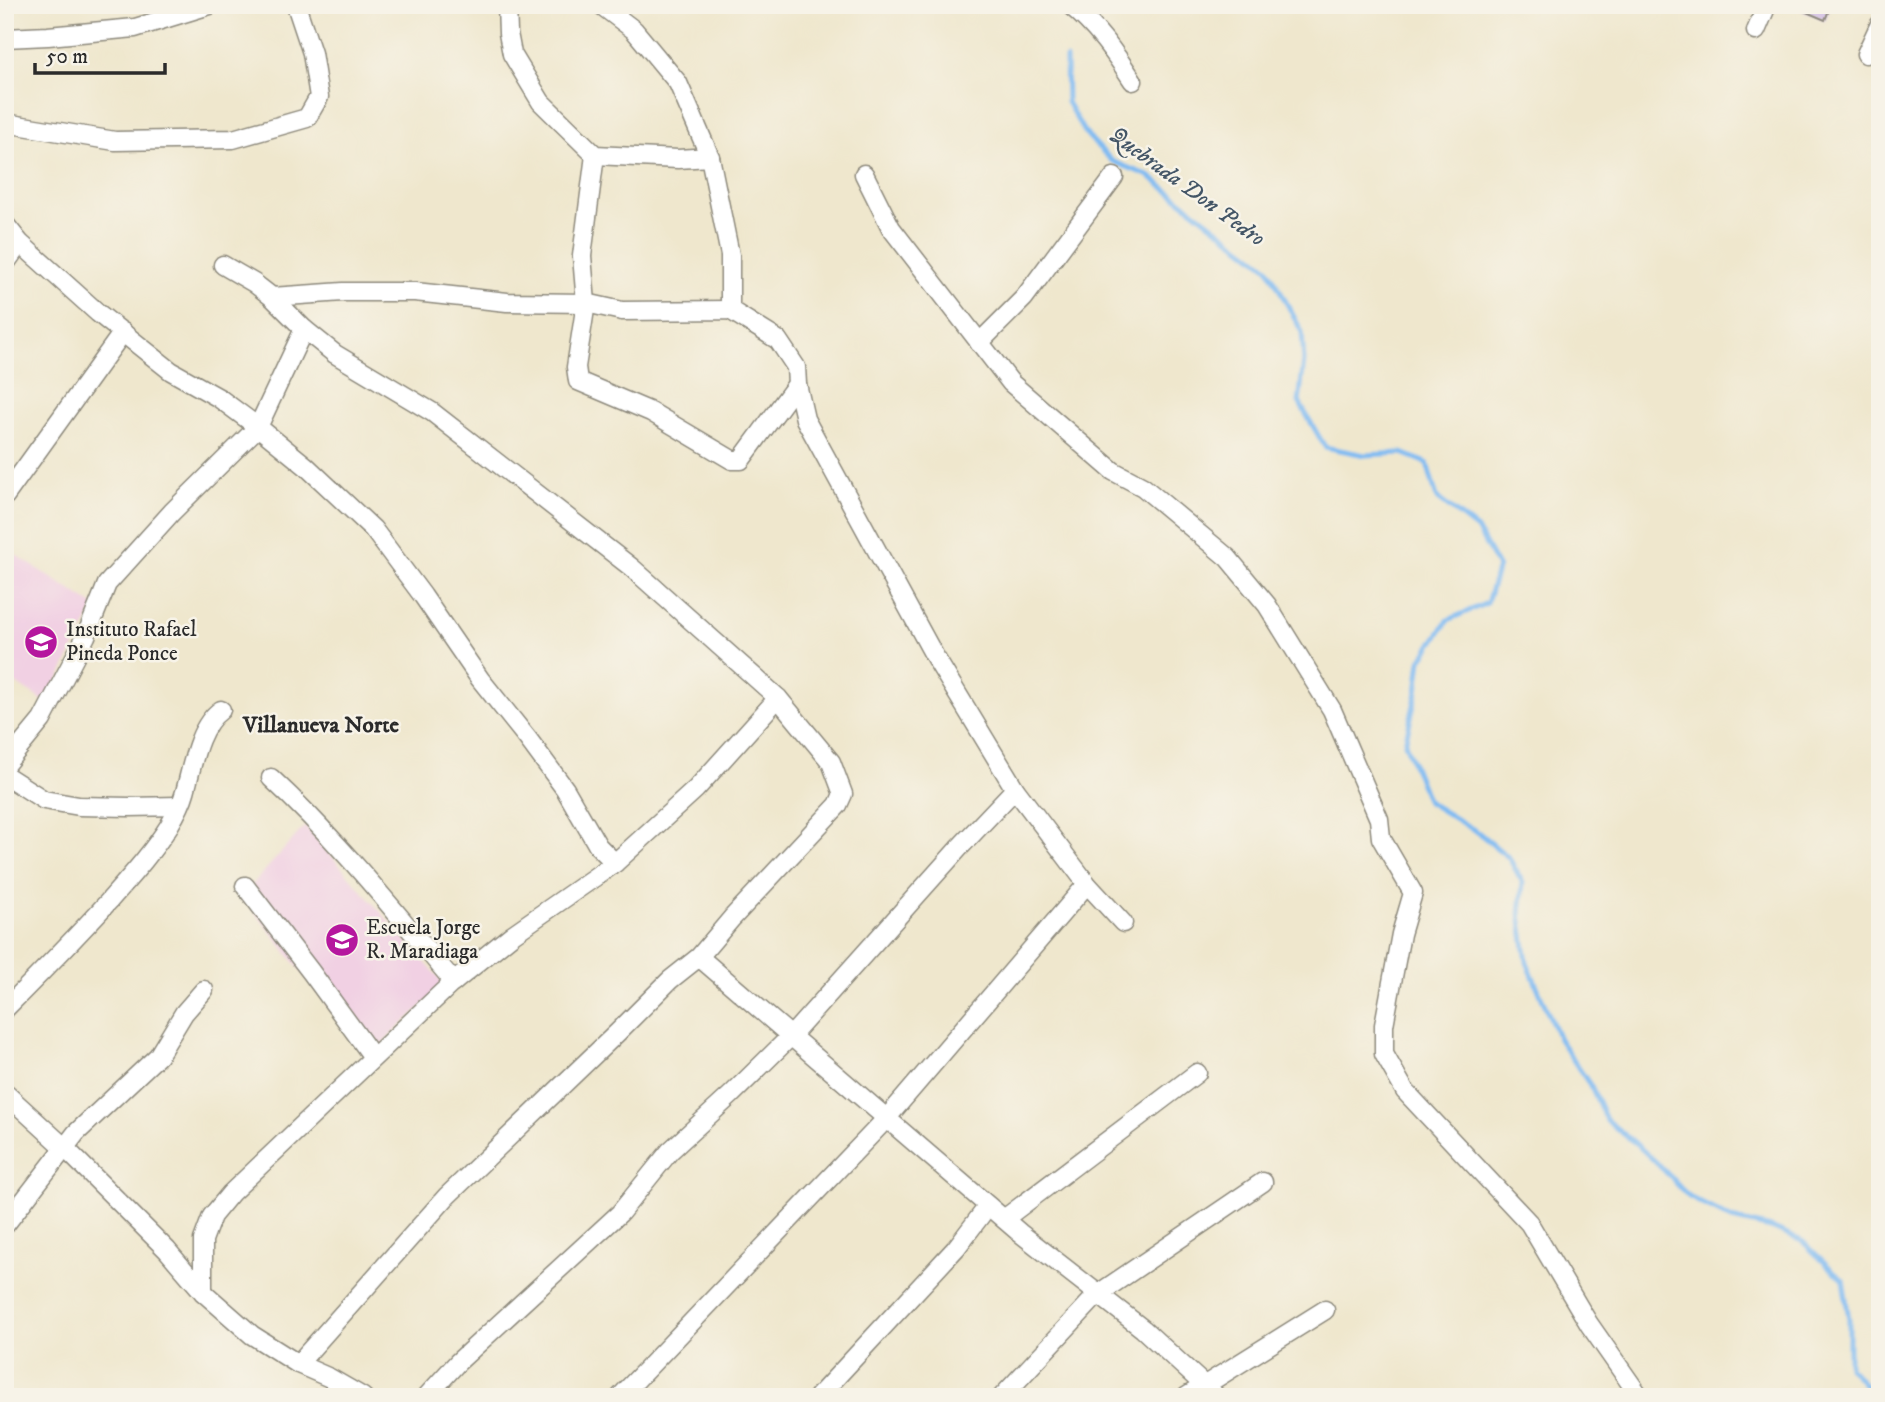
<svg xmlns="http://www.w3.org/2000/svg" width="1885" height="1402" viewBox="0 0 1885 1402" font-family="'IM FELL DW Pica',serif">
<rect width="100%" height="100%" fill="#f7f3e8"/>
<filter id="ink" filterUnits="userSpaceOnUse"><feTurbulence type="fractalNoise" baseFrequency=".0143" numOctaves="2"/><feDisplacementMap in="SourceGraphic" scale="14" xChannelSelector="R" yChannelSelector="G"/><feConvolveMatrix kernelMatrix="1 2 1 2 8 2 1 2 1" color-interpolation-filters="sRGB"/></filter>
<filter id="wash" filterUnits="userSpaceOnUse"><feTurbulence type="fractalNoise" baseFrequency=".00686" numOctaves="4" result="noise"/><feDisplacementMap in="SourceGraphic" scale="28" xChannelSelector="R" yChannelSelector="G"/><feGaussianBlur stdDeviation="1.57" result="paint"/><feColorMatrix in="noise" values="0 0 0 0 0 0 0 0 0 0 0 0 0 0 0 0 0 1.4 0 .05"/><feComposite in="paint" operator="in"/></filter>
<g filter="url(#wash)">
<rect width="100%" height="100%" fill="#efe7cd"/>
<!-- built -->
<g fill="#f1d0e3">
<path d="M5,548l90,58 -48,97 -42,-26z"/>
<path d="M305,826l140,159 -77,71 -126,-160z"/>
</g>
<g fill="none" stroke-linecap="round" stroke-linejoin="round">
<!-- stream -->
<path stroke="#80bbf2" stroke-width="5" d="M1066,59l1,43 17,30 28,29 37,15 119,92 34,64 2,29 -5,41 26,45 40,8 37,-2 25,10 10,35 40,31 21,38 -11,36 -39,17 -27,40 -4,32 -12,51 23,59 51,31 30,25 14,25 -3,31 7,48 32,77 33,49 14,32 29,23 25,23 29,31 43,22 39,9 31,13 41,39 6,39v48l26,30"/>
</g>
<g id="blocks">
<!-- building -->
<path fill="#ceb7e3" d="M1790,5h41l-6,15z"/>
</g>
</g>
<g filter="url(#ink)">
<use href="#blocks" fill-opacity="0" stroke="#8d897c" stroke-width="2"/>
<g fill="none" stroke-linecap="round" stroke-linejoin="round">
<!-- minor casing -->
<g stroke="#8d897c" stroke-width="21">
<g id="minor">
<path d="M507,5l1,28 4,21 29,48 54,53 83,4 32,-2"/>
<path d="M601,5l33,25 44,53 32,74 20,98v55"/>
<path d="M1070,5c26,21 45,48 63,76"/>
<path d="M1756,31l11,-26"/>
<path d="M5,38l43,-2 87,-8 75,-23"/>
<path d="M1866,54l14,-30"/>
<path d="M5,123l110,18 118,-2 74,-21 12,-21 -7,-44 -16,-48"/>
<path d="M595,155l-13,101 4,47 -10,64 2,14 73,31 81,48h9l56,-76"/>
<path d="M864,174l27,54 120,155 102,88 30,16 85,71 39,47 65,105 47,109 2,19 32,55 -12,41 -17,91v29l21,37 124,132 60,101 51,73"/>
<path d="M5,224l15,19 78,70 73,58 48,27 39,29 48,39 67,63 50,67 57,83 48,60 37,50 33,57 17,17"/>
<path d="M5,264l15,-21"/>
<path d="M223,265l31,18 18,14 32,32 31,25 97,58 199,155 147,131 53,64 12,32 -5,11 -106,113 -33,39 -29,23 -52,52 -171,164 -149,168"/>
<path d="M272,297l71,-5h72l92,10 79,1 36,8 108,-1 48,30 18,27 1,17 8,35 130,238 80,132 72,95 36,39"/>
<path d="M979,343l45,-45 90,-121"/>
<path d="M5,496l118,-164"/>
<path d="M5,765l37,-45 44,-84 21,-52 65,-72 86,-85 46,-98"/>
<path d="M5,775l39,25 35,6 50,1 50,-1"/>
<path d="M271,778c67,62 124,134 183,204"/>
<path d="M245,886l66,86 62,85"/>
<path d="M699,957l321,276 123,96 74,68"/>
<path d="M5,1009c35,-35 70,-71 104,-108 21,-24 43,-48 60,-75 6,-10 13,-23 16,-34 7,-25 13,-66 36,-82"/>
<path d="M5,1093l59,54 103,103 36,42 49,43 46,29 32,14 33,19"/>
<path d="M1004,1219l193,-146"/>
<path d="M5,1225l71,-92 82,-77 26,-43 20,-23"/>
<path d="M203,1292v-52l9,-24 19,-23 219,-208 63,-51 102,-71 81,-74 82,-91"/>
<path d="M426,1397l32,-35 162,-149 50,-62 61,-56 60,-59 168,-188 56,-59"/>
<path d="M620,1397l266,-278 201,-235"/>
<path d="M818,1397l138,-149 32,-42"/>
<path d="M1002,1397l96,-103 165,-112"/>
<path d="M1186,1397l139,-87"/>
</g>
</g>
<!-- minor -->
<use href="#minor" stroke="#fff" stroke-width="18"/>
</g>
</g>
<!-- icons -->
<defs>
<g id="school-disc" transform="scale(1.75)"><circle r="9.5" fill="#b5179e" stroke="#f7f3e8"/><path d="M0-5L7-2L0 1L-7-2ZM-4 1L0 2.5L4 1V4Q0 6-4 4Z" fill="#fff"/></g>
</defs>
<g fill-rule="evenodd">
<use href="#school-disc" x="41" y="642"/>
<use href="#school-disc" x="342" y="940"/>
</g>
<g text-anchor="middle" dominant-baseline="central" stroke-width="5" stroke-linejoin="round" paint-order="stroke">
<!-- poi labels -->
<g font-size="21" fill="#2b2b2b" stroke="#f7f3e8" text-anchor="start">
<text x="66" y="630">Instituto Rafael<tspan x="66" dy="24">Pineda Ponce</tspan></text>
<text x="366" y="928">Escuela Jorge<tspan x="366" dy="24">R. Maradiaga</tspan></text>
</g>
<!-- water labels -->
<g font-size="23" font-style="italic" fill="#445667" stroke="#f7f3e8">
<text transform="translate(1187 187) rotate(36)">Quebrada Don Pedro</text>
</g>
<!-- neighbourhood labels -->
<g font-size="23" font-weight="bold" fill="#2b2b2b" stroke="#f7f3e8">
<text x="321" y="725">Villanueva Norte</text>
</g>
</g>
<!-- margin -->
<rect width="1885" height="1402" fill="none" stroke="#f7f3e8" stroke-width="28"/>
<!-- scale -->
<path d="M35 63v10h130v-10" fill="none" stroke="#2b2b2b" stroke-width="3.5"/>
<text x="46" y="63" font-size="21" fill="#2b2b2b" stroke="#f7f3e8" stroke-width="5" paint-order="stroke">50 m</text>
</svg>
